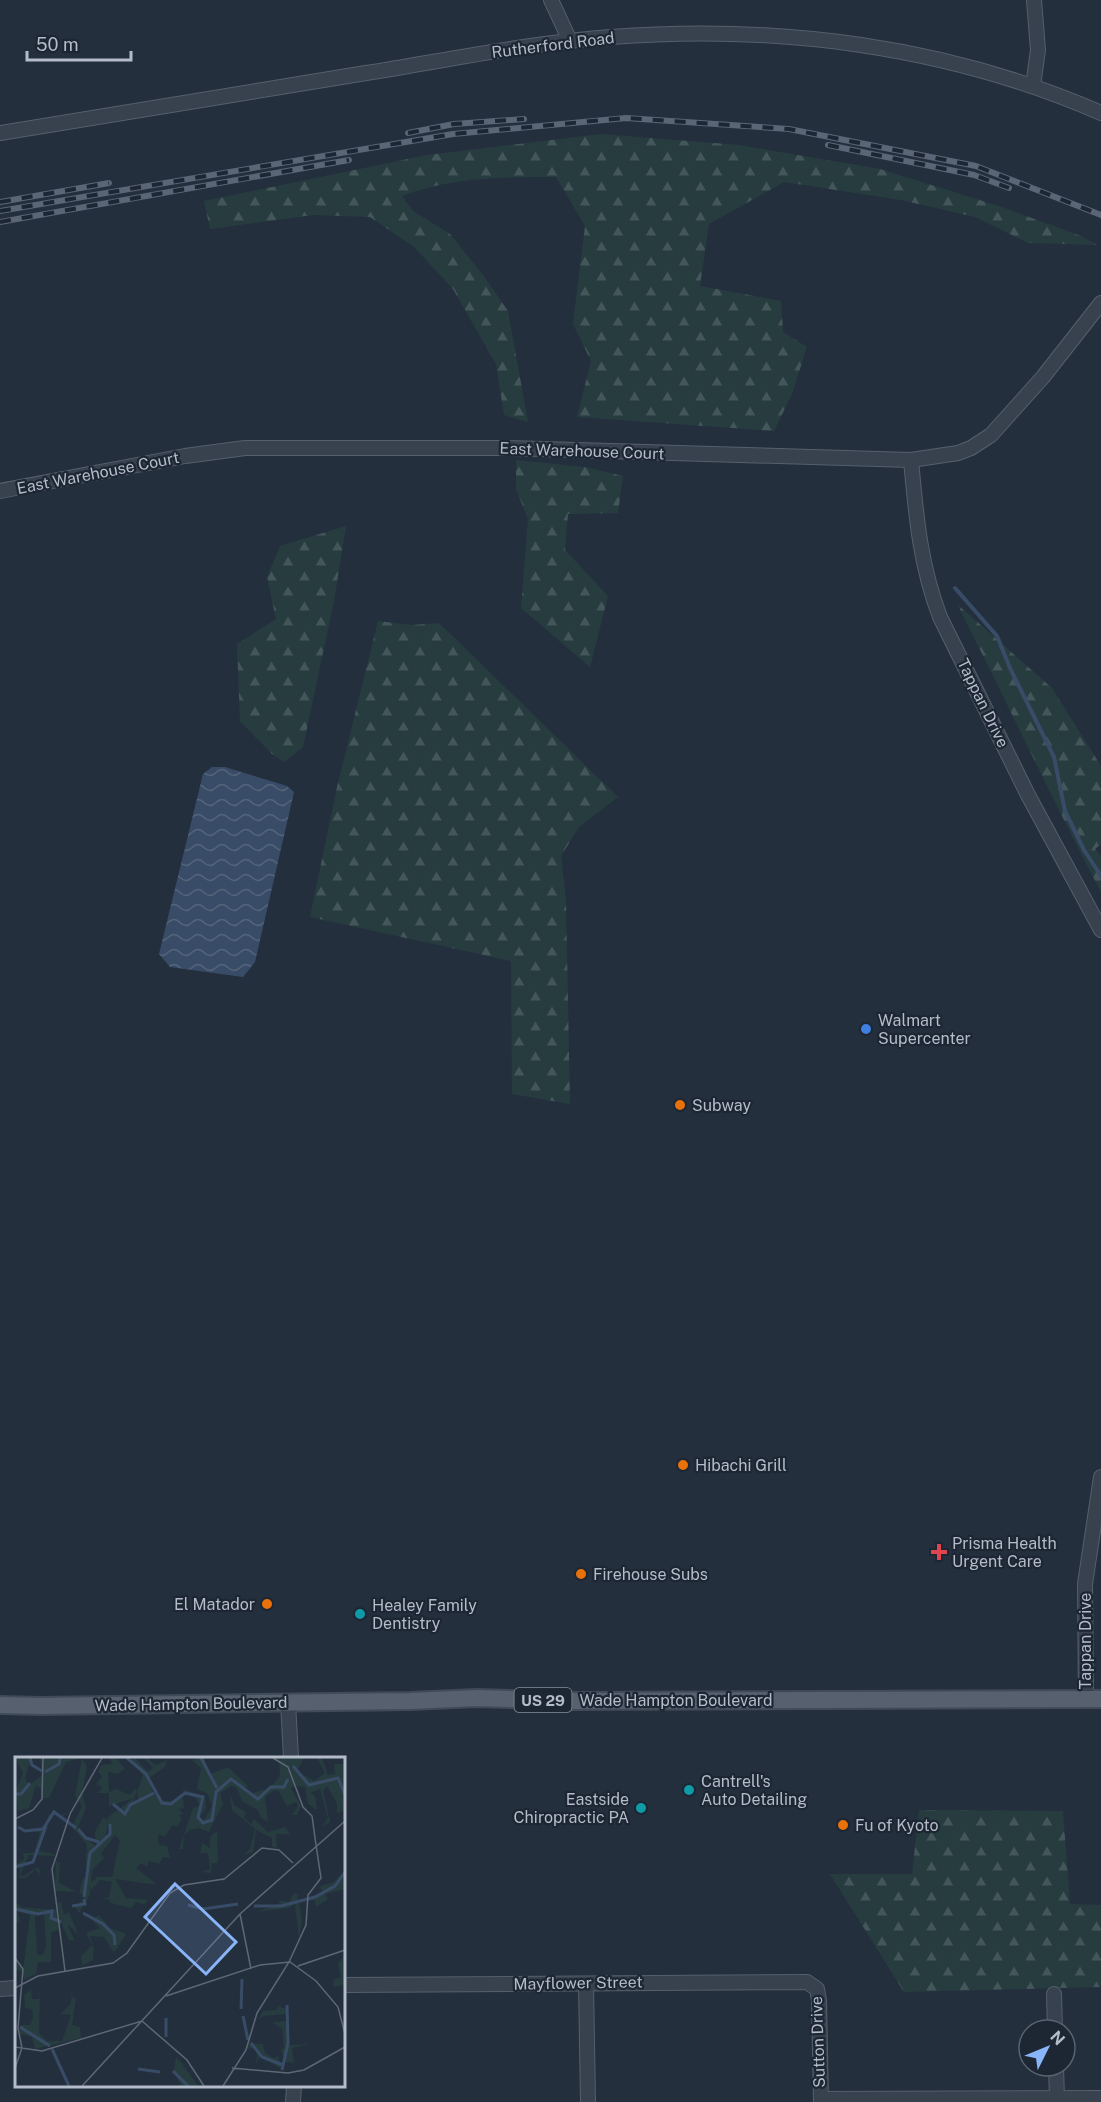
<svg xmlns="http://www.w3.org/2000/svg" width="1101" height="2102" viewBox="0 0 1101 2102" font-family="'Public Sans',sans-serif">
<defs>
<pattern id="forest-firs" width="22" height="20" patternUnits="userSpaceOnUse" patternTransform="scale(1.5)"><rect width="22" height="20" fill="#263c3f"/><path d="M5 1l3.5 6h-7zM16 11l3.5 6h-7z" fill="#435659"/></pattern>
<pattern id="water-waves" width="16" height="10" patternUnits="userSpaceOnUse" patternTransform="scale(1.5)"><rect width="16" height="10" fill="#394c67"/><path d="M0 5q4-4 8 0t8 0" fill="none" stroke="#53647b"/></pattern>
</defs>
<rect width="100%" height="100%" fill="#242f3e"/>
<!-- forest -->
<g fill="url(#forest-firs)">
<path d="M601,134l138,11 141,24 119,37 82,30 16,9 -69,-2 -53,-26 -74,-17 -117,-18 -75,42 -9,62 81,15 2,31 24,15 -15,47 -18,37 -197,-14 14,-56 -18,-37 12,-98 -29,-49c-50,0 -106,0 -154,19l11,15 37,23 33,41 25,36 20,111 -24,-7 -8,-51 -43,-75 -39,-42 -44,-30 -57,-2 -103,14 -6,-28 223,-46z"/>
<path d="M516,460l69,7 38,9 -5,37 -50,1 -3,36 43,46 -18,71 -69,-59 7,-89 -12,-30z"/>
<path d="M346,526l-12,75 -31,146 -19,15 -12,-8 -32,-33 -3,-77 39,-25 -9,-42 13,-31z"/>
<path d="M957,604l95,84 49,78v78l-6,5 6,7v36c-50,-95 -95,-192 -144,-288z"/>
<path d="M378,621l33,4 28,-2 179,174 -39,30 -18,29 5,44 4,204 -58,-10 -1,-133 -201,-44 27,-130z"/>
<path d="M919,1810l144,1 7,93 31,1v82l-197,5 -74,-118h82z"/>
</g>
<!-- water -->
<path fill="url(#water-waves)" d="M212,767h13l62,19 7,6 -39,170 -12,15 -73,-10 -11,-13 44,-180z"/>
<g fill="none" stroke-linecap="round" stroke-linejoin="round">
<!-- stream -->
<path stroke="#394c67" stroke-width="4" d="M955,588l42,48 13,32 44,89 11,54 19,39 17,26"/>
<!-- minor casing -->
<g stroke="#565f6c" stroke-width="16">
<g id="minor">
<path d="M551,0l19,41"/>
<path d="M1033,86l5,-36 -4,-50"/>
<path d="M0,133c122,-20 244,-40 366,-60 82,-13 163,-30 245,-36 166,-13 337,9 490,76"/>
<path d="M911,460c5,55 9,105 29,157l88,178 73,135"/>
<path d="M0,491l185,-35 60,-8h263l403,12 47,-7 13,-5 20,-13 52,-58 58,-74"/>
<path d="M1086,1699l-1,-115 16,-107"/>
<path d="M288,1702l3,56"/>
<path d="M586,1984l2,118"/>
<path d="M344,1985l463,-3 10,7 2,11 2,102"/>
<path d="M0,1989l16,-1"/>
<path d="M1054,1994l1,36"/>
<path d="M1056,2066l1,33"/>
<path d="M821,2099l280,-1"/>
<path d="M293,2102l1,-16"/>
</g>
</g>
<!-- major casing -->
<g stroke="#414a57" stroke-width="20">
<path id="major" d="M0,1705l40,1 370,-5 67,-3 94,3 530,-2"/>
</g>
<!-- minor -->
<use href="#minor" stroke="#38414e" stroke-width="14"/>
<!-- major -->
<use href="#major" stroke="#56606e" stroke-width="16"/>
<!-- rail casing -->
<g stroke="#5a6575" stroke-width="6">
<g id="rail">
<path d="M408,133l46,-9 70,-5"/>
<path d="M828,145l146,30 35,13"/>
<path d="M0,202l109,-19"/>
<path d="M0,211l453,-77 173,-16 163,11 187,37 125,49"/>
<path d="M0,222l349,-62"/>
</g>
</g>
<!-- rail -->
<use href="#rail" stroke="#1d2633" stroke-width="4" stroke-dasharray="11" stroke-linecap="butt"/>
</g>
<!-- markers -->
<circle fill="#3f7fe0" stroke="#1d2633" stroke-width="2" cx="866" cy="1029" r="6"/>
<g fill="#e8710a" stroke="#1d2633" stroke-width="2">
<circle cx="680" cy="1105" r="6"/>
<circle cx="683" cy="1465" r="6"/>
<circle cx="581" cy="1574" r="6"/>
<circle cx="267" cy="1604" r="6"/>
<circle cx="843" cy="1825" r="6"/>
</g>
<path fill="#e0444e" stroke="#1d2633" stroke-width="2" d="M936 1543h6v6h6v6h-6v6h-6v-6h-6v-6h6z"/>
<g fill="#0f9aa8" stroke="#1d2633" stroke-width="2">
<circle cx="360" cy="1614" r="6"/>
<circle cx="689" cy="1790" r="6"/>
<circle cx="641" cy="1808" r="6"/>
</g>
<g text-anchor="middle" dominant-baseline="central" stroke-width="4.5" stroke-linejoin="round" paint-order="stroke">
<!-- shield labels -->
<rect fill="#1d2633" stroke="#878f9c" stroke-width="1.5" x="514.5" y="1688" width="57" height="24" rx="4.5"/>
<g font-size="15" font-weight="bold" fill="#b4bcc9">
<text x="543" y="1700">US 29</text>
</g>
<!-- street labels -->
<g font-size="16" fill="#b4bcc9" stroke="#1d2633">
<text transform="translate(553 45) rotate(-7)">Rutherford Road</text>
<text transform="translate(582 451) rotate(2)">East Warehouse Court</text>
<text transform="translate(98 473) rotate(-11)">East Warehouse Court</text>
<text transform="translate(983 703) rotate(64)">Tappan Drive</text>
<text transform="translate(1085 1641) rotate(-90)">Tappan Drive</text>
<text x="676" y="1700">Wade Hampton Boulevard</text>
<text transform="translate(191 1704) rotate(-1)">Wade Hampton Boulevard</text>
<text transform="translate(578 1983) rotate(-1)">Mayflower Street</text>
<text transform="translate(818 2042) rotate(-92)">Sutton Drive</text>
</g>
<!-- poi labels -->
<g font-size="16" fill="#b4bcc9" stroke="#1d2633" text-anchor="start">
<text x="878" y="1020">Walmart<tspan x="878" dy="18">Supercenter</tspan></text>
<text x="692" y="1105">Subway</text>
<text x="695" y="1465">Hibachi Grill</text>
<text x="952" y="1543">Prisma Health<tspan x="952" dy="18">Urgent Care</tspan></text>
<text x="593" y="1574">Firehouse Subs</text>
<text x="255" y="1604" text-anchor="end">El Matador</text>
<text x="372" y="1605">Healey Family<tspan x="372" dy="18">Dentistry</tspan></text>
<text x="701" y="1781">Cantrell's<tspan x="701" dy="18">Auto Detailing</tspan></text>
<text x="629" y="1799" text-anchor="end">Eastside<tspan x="629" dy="18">Chiropractic PA</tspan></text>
<text x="855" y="1825">Fu of Kyoto</text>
</g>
</g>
<!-- overview -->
<g transform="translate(15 1757)">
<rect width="330" height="330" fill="#242f3e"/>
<path d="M67,1l5,9 -5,26 4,15 -9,22 19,17 -1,-15 8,-15 5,4 -4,25 -9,14 -7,-4 -2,-13 -14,-16 10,-21 -7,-10zM41,104l4,2 -1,20 18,9 -22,-1zM68,121l6,4 1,13 -11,18 -4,-6 9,-8 -1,-5h-4zM46,145l3,13 5,-3 9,22 -11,-10 8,17 -6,-1 -8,-17 -4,-20zM161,300l5,5 17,24h-17l-7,-15z" fill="#263c3f"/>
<path d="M0,1l16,1 -6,19 3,8 14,-11 -2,-17h42l-16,4 -17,36h-8v-9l-5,-4 -7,23 -11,3 -3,-19 8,-19zM94,1h7l9,11 -8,5 -9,-2 1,20 7,-3 14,6 4,-6 3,1 -4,12 6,1 -2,-11 6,-17 -12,-15 4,-2 13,14 5,-4 -9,-10h3l9,7 11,-5 -2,7 -16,11 4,15 11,8h8l9,-7 2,4 1,10 -6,1 6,5 -5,1 3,4 -5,8 -4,-2 -9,12 -5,-3 -1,4 1,7 8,1 3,12 -7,-1 -4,7 -10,-3 -2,6 -6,-4 -5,5 21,17 -42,-6 11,19 22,2 -4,5 -8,-3 -5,6 -20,-5 -2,-4 -9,1 9,-3 3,-15 -12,-2 -9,10 -5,-10v-28l9,8 9,-14 -2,-7 7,-6 -2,-15 27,-20 -25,8v-13h-12l6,-5 -7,-4 6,-7 -4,-5 3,-7 12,-1zM100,78l5,6 -8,36h-15l-6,6 1,-13 12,-12 -3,-4zM184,1h5l6,16 18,-7 20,19 -3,5 7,2 18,-5 10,-12 -1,-14 -5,-4h30l-7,13 17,10 11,-8 -8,-15h5l6,17 7,-1 -1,-10h9l2,-6v52l-8,3v-9l-10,-18 -4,5 7,31 -8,5 6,-9 -8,-29 -10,4 5,3 2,14 -9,-6 -3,-17 -11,-1 -3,2 10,18 -4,9h-5l6,-9 -2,-4 -9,4 -9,-16 -5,1 -8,6 3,25 -7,-4 -3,-8 -16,-9 -5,-13 -5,-2 -12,7 3,11 -14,28 -11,-4 -8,2 -6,5 -1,14h-4l14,-41 7,-2 -5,-9 -11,-3 -1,-5 22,8 1,11 -6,9 4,3 8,-14 -5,-13 -10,-4 4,-21 -9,-8zM215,35l4,13 12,7 -2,6 7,6 3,-5 14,13 17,-5 5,7h-14l1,14 -5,-1v-9l-16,-8 -3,22 -9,3 6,-6 5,-20 -23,-19zM39,54l6,5 7,-4 -5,5 4,4 -10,-7 -6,1 -11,36 11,2 5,2 -1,1 -25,-1 -9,20 4,1 13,-9 3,3 -1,7 -3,-8 -10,9h-6v-11l-4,-2 8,-6 -1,-6h11l6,-20 -7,-4 10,-1 6,-13zM202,74l1,32h-6l-1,10 -10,-1 9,-3 -2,-16 -8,1 2,-11 8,5v-11zM330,113v19l-20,5 3,5 -12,8 -1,-7 -16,2 3,19 -3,18 -4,-35 -7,4 -32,4 23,-8 1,-4 9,2 5,-9 4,1 -1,6 19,-3 6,-5 -2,-6 14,-4zM0,144l6,6 35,3 3,20 -8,2v30h-13l-2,12 -12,6 -2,-8 -7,-2v-10l8,10 7,-55 -13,-4 3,10 -5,3zM29,156l2,33 -3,9h-6l-2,-40zM84,158l11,13 16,6 -12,19 -10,-16 -14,-1 4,14 -1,10 -11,6 -1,-10 11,-11 -6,-12 14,-5 -9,-9zM330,197v42l-2,-11 -9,2 -1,-7 8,-3 -3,-13zM57,229v11l4,1 -4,27 8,2 1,11 -46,11 -3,-12 -12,-3v-9h10l3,-8 -1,-8 -7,-1 -1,-13 7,-5 1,9h7l1,-12 -1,46 8,8h15l9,-26 -11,-1 11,-10zM264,249l9,4v4l-25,2 -5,5 5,-10 13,-1zM273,264l2,24 20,-1 -18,4 2,15 -9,-1 -4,-12 3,-2 -2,-19 -10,-7zM234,286l14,1 2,9 8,5 5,-2 4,13 -22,-12 -4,7 1,-10 -3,-6 -6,1z" fill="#263c3f" fill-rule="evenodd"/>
<path fill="none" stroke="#394c67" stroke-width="3" d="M15,1l2,7 10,6M112,1l19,16 16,29 9,1 14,-11 18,4 -5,20 5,6 9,-3 4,-28 15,-13 27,20 13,-12h13l4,-8M186,1l16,30M278,9l16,19 29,-7 7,17M30,15l14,-8 1,-6M0,37h6l9,-11M98,47l12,10 5,-9 24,-12M3,70l7,4 18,-2 11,-17 22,16M63,72l8,9 13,4M0,110l18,-5 13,-36M69,140l6,-44 20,-19v-10M173,148l15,4 35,-5M57,149l13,-2 -1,-5M239,149h27l34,-9 20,-11 10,-14M0,152l23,5 14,-3 -1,7 10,4M68,156l20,11 11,11 1,10M226,252l1,-30M228,259l5,24M5,270l30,19M151,280v-19M236,286l11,14 21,8M37,292l17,37M123,312l22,3M267,313l6,-27 -1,-38M158,314l15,15"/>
<path fill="none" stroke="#5e6776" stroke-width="1.5" d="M258,1l15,9 15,40 9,9 4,29M0,62l18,-9 9,-11 1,-41M208,123l39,-32 17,2 14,13M225,157l11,55M0,201l8,11 -5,59 4,20 -7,20M283,209l47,-16M50,214l-13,-102 18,-55 32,-56M0,231l23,-12 75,-13 14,-10 43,-60 14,-8 40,-6M151,239l94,-31 30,-3 26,19 22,26 7,27M0,290l27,4 100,-30 45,39 17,26M217,311l56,5 16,-3 41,-23M67,329l158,-172 105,-93M208,329l23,-36 11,-37 32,-51 17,-37 2,-30 13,-17 -5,-33"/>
<path fill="#8ab4f8" fill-opacity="0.15" stroke="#8ab4f8" stroke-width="3" d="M160,127l61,58 -30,32 -61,-57z"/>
<rect width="330" height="330" fill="none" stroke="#b4bcc9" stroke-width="3"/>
</g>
<!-- north arrow -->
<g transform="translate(1047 2048) rotate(47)"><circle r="28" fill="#1d2633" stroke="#59626f" stroke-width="1.5"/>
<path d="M0-4.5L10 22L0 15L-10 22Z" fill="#8ab4f8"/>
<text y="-9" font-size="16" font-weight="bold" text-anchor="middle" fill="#b4bcc9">N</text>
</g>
<!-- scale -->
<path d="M27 51v9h104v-9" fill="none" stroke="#b4bcc9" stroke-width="3"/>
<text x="36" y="51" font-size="18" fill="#b4bcc9" stroke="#1d2633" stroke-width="4.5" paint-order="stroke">50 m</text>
</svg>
